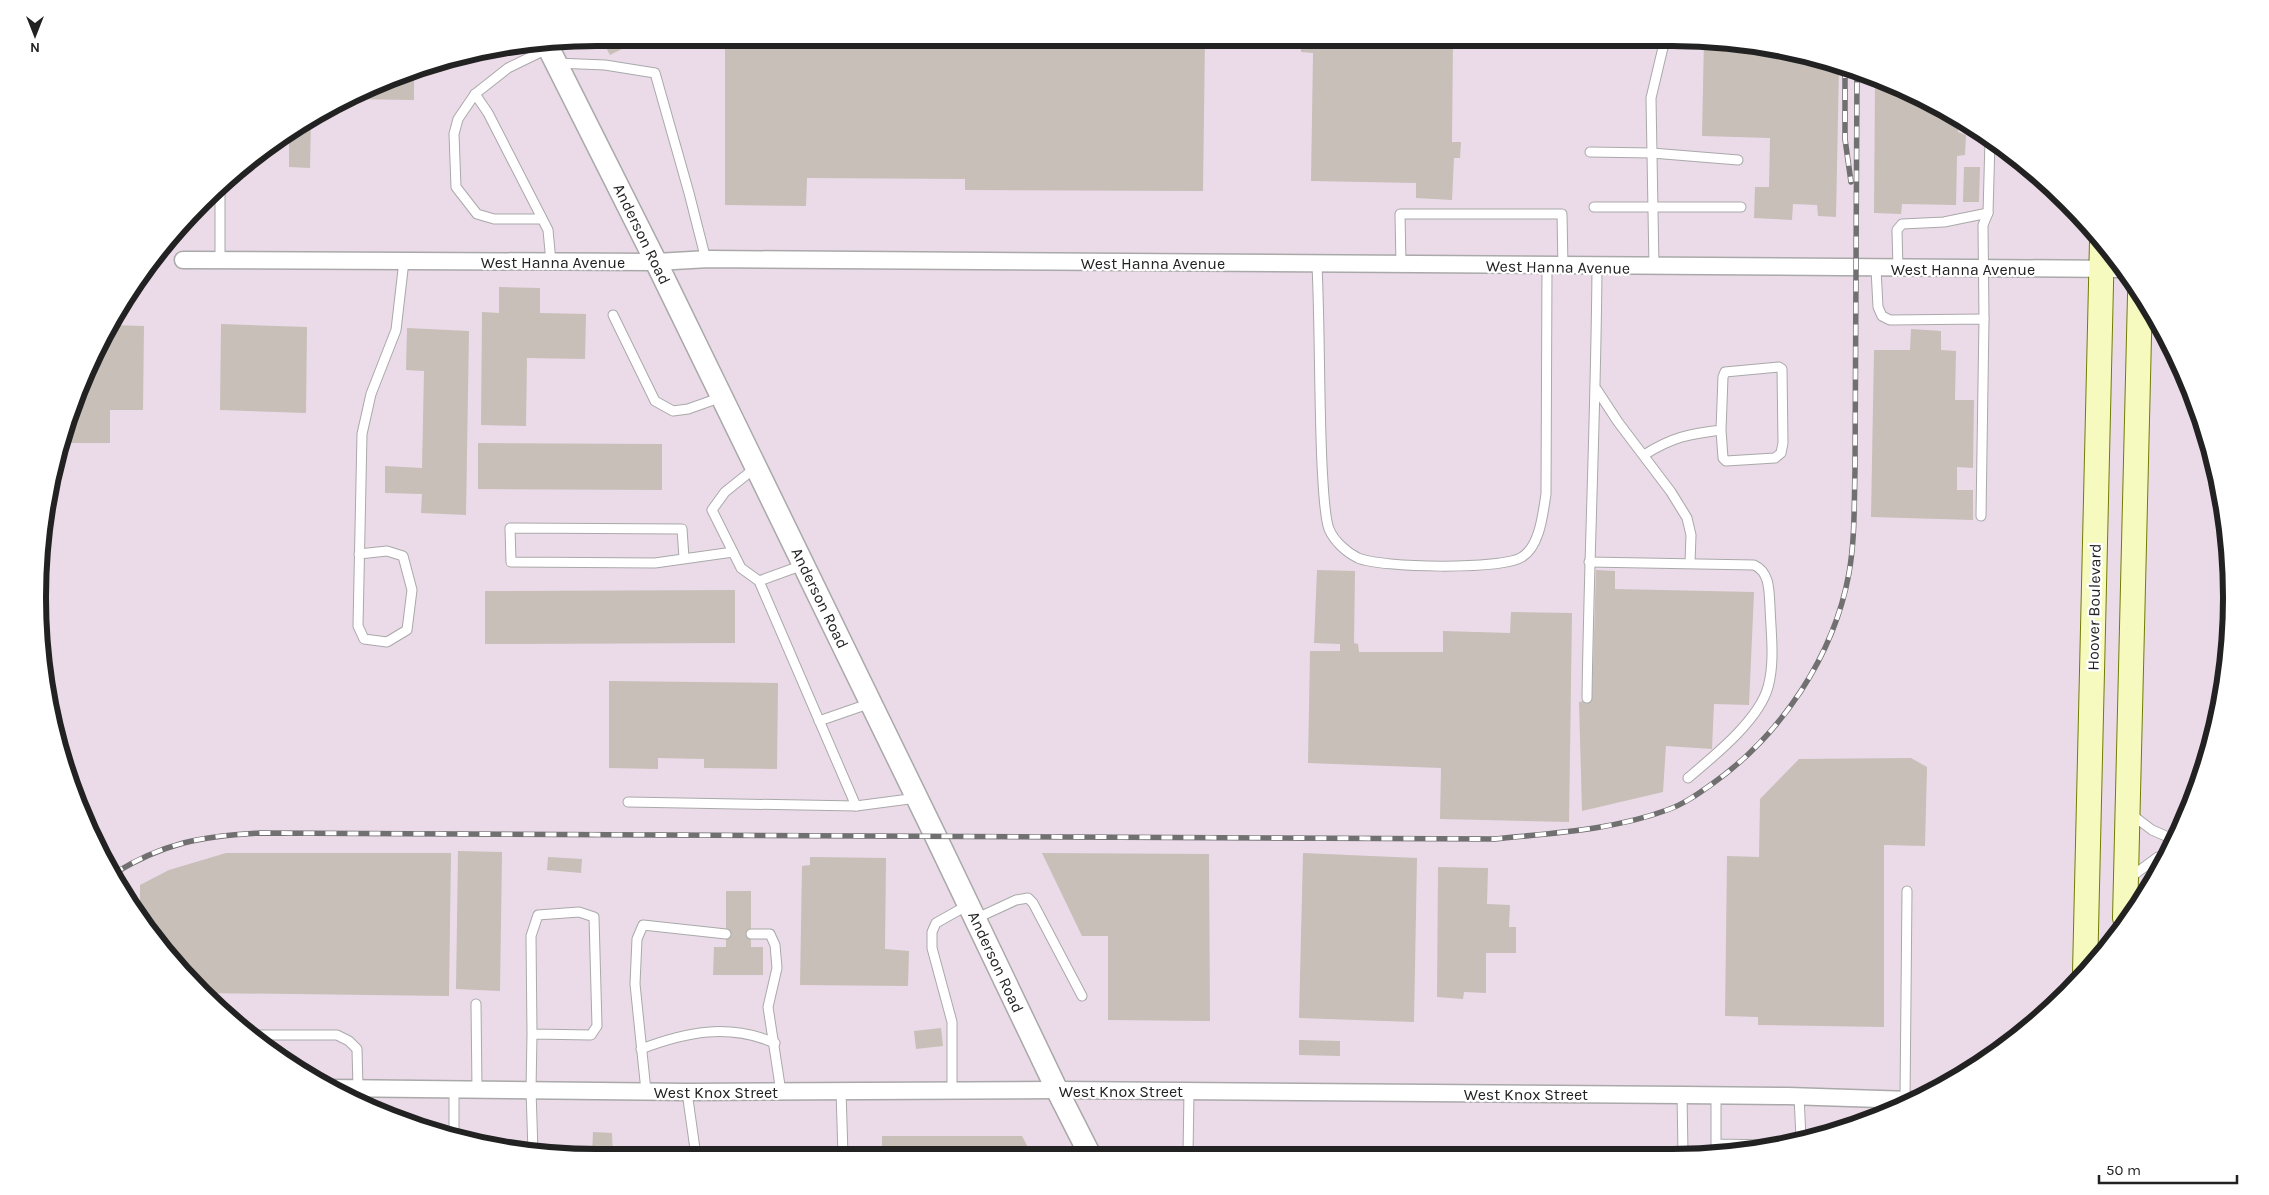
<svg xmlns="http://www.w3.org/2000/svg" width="2269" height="1195" viewBox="0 0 2269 1195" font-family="Karla,sans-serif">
<rect width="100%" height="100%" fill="#f2efe9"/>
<!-- industrial -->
<path fill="#ebdbe8" d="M597,38l1111,1 109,18 102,38 94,58 80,75 64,90 45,100 25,107 3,109 -18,109 -38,102 -81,122 -81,75 -126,73 -141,38 -1184,3 -108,-18 -103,-38 -94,-58 -79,-75 -45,-59 -52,-96 -23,-70 -18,-108v-73l18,-108 23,-70 52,-96 45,-59 79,-75 62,-41 99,-45 72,-19z"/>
<!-- building -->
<g fill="#c7bfb8">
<path d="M601,38h35v4l-26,13z"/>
<path d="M725,38h480l-2,153 -238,-1v-11l-158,-1 -1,28 -81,-1z"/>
<path d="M1301,38h152l-1,104h9l-1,16h-6l-2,42 -36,-2v-15l-105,-2 2,-128 -12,-1z"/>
<path d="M1704,39l113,18 22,8 -3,152 -18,-1 -1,-11 -24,-1 -1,16 -38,-2 1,-31h14l1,-49 -68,-2z"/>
<path d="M414,69v31l-67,-1 13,-6z"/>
<path d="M1875,79l44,16 40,25 -1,12 8,3 -1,20 -8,1 -1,49 -54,-1 -1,10 -27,-1z"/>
<path d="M311,117l-1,51 -21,-1v-28h-12z"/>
<path d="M274,141v12l-16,-1z"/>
<path d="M1964,167h16l-1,35h-16z"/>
<path d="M499,287l41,1v25l46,1 -1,45 -58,-1 -1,68 -45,-1 1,-113 17,1z"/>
<path d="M221,324l86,3 -1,86 -86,-3z"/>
<path d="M111,325l33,1 -1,84h-33v33h-50l20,-60z"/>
<path d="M407,328l62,3 -3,184 -45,-2 1,-19 -37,-1v-27l37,2 2,-97 -18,-1z"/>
<path d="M1911,329l30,2v19l15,1 -1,49h19l-1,68 -16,-1v23h16v30l-102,-3 3,-167h36z"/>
<path d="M478,443l184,1v46l-184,-1z"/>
<path d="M1317,570l38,1 -1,72 4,1 1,8h84v-21l67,2 1,-21 61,1 -3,209 -129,-3 1,-51 -133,-5 2,-112h30v-7l-26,-1z"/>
<path d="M1596,570l19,1v18l139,3 -5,113 -35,-1 -2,45 -46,-3 -3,46 -81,19 -3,-109 13,-3z"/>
<path d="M735,590v53l-250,1v-53z"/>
<path d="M609,681l169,2 -1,86 -73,-1v-9l-46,-1v11l-49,-1z"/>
<path d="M1911,758l16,9 -2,79 -41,-1v182l-126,-2v-8l-33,-1 2,-160 32,1 1,-58 39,-40z"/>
<path d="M458,851l44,1 -2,139 -44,-2z"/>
<path d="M226,853h225l-2,143 -245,-3 -27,-26 -37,-48v-34l29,-15z"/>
<path d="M1042,853l167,1 1,167 -102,-1v-84h-26z"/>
<path d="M1303,853l114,5 -3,164 -115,-4z"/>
<path d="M548,857l34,2 -1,14 -34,-3z"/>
<path d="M810,857l76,1 -1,91 24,2 -1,35 -108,-1 2,-119 8,-1z"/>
<path d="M1438,867l50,1 -1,36 23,1 -1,22h7v26h-30v40l-22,-1 -1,7 -26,-2z"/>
<path d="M726,891h25v56h12v28h-50l1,-28h12z"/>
<path d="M941,1028l2,18 -27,3 -2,-18z"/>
<path d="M1299,1040l41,1v15l-41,-1z"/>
<path d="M593,1132l19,1 1,23h-21z"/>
<path d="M882,1136h140l10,19h-150z"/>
</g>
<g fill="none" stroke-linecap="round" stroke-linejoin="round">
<!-- service casing -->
<g stroke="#a9a9a9" stroke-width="11">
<g id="service">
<path d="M556,63l49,2 50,8 34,120 17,67"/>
<path d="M475,94l13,19 60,117 3,32"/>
<path d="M1590,152l62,1 86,7"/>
<path d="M1594,207h147"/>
<path d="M542,219h-48l-17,-5 -21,-27 -2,-53 4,-15 17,-25 33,-26 41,-20"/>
<path d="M220,260v-72"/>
<path d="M1317,265c3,66 2,133 5,200 1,15 2,51 7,64 5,12 17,23 29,29 23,10 144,12 164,-1 18,-11 21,-44 24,-63l1,-228"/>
<path d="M1401,265l-1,-51h162l1,53"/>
<path d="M1654,267l-3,-169 14,-59"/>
<path d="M1876,269l2,38 4,9 8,4 94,-1 -3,197"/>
<path d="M1898,269l-1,-39 5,-6 42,-2 44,-9"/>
<path d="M613,315l42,86 18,10 15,-2 34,-12"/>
<path d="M1984,319l-1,-94 5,-12 2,-73"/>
<path d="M1597,390l21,32 53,70 16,26 4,17 -1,28"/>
<path d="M1644,455c28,-18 45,-21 77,-25l2,28 3,3 49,-3 6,-5 2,-10 -1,-74 -3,-2 -54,5 -2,5 -2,53"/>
<path d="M755,468l-30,24 -13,18 29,58 18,13 97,225 61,-8"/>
<path d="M359,554l28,-3 16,5 9,34 -5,40 -20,12 -23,-3 -6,-13 4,-192 9,-40 25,-64 8,-69"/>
<path d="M684,558l-2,-29 -172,-1 1,34 144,1 78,-11"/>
<path d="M1589,562l165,3c16,7 15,26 16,42 1,26 5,55 -2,80 -9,33 -54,69 -80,91"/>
<path d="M759,581l44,-16"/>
<path d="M1587,698c2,-144 9,-287 10,-431"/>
<path d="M819,721l52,-18"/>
<path d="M628,802l228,4"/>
<path d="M2131,814l21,16 23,10"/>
<path d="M2128,879l30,-22 10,-3"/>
<path d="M975,919l41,-19 12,-2 5,5 49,93"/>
<path d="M751,934h19l5,11 2,23 -9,39 13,85"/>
<path d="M476,1004l1,85"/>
<path d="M532,1034l-1,-98 7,-21 41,-3 15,5 3,109 -6,9 -59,-1 -1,56 2,62"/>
<path d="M252,1038l7,-3h78l12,6 8,8 1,39"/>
<path d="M641,1049c45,-17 87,-26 134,-6"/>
<path d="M646,1091l-11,-107 2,-45 6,-14 83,9"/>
<path d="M841,1091l2,64"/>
<path d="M952,1091v-69l-20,-74v-16l4,-9 32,-18"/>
<path d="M687,1092l9,64"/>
<path d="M1682,1095l1,58"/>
<path d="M1716,1095v49l58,1"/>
<path d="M1799,1096l2,42"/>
<path d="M1905,1100l2,-209"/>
<path d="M454,1139v-50"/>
<path d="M1188,1154l1,-63"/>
</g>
</g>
<!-- minor casing -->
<g stroke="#a9a9a9" stroke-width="19">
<g id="minor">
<path d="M183,260l473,2 53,-3 1413,10"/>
<path d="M330,1088l357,4 370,-2 625,5 106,1 123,4"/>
</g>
</g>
<!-- tertiary casing -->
<g stroke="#a9a9a9" stroke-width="24">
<path id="tertiary" d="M546,43l110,219 280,575 121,253 33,65"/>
</g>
<!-- secondary casing -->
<g stroke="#707d05" stroke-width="26">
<g id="secondary">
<path d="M2125,918l15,-623"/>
<path d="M2085,973l17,-732"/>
</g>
</g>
<!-- service -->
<use href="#service" stroke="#fff" stroke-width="9"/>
<!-- minor -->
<use href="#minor" stroke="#fff" stroke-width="16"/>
<!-- tertiary -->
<use href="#tertiary" stroke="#fff" stroke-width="21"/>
<!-- secondary -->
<use href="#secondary" stroke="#f7fabf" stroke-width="24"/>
<!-- rail casing -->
<g stroke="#707070" stroke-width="5.5">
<g id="rail">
<path d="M1845,67v72l6,43"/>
<path d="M113,874c51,-31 88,-38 147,-41l1235,6c57,-6 118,-9 172,-29 17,-6 31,-16 45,-26 69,-49 122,-128 137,-211 6,-34 5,-68 6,-102l2,-399"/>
</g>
</g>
<!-- rail -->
<use href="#rail" stroke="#fff" stroke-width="4" stroke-dasharray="11" stroke-linecap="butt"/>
</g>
<g text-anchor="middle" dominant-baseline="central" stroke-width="4.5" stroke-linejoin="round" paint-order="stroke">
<!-- street labels -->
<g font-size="16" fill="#222" stroke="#fff">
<text transform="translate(642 234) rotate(64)">Anderson Road</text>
<text x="553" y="262">West Hanna Avenue</text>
<text x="1153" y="263">West Hanna Avenue</text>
<text transform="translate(1558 267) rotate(1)">West Hanna Avenue</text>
<text x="1963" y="269">West Hanna Avenue</text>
<text transform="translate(820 598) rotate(64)">Anderson Road</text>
<text transform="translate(2094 607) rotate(-89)">Hoover Boulevard</text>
<text transform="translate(996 962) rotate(65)">Anderson Road</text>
<text x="1121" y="1091">West Knox Street</text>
<text x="716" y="1092">West Knox Street</text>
<text x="1526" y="1094">West Knox Street</text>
</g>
</g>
<!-- crop -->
<path d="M0 0H2269V1195H0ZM597 46H1672A551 551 0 0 1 2223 597V598A551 551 0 0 1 1672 1149H597A551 551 0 0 1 46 598V597A551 551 0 0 1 597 46Z" fill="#fff" fill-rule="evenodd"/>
<path fill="none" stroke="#222" stroke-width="6" d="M597 46H1672A551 551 0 0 1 2223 597V598A551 551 0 0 1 1672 1149H597A551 551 0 0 1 46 598V597A551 551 0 0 1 597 46Z"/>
<!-- north arrow -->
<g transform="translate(35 35) rotate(180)" stroke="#ffffff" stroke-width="4" paint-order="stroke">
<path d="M0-4L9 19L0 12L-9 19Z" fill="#222222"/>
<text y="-8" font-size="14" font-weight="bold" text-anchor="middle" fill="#222222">N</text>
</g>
<!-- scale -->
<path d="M2099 1175v8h138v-8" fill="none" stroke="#222222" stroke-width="2.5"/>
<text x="2106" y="1175" font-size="15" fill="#222222" stroke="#ffffff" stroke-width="4" paint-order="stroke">50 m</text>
</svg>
